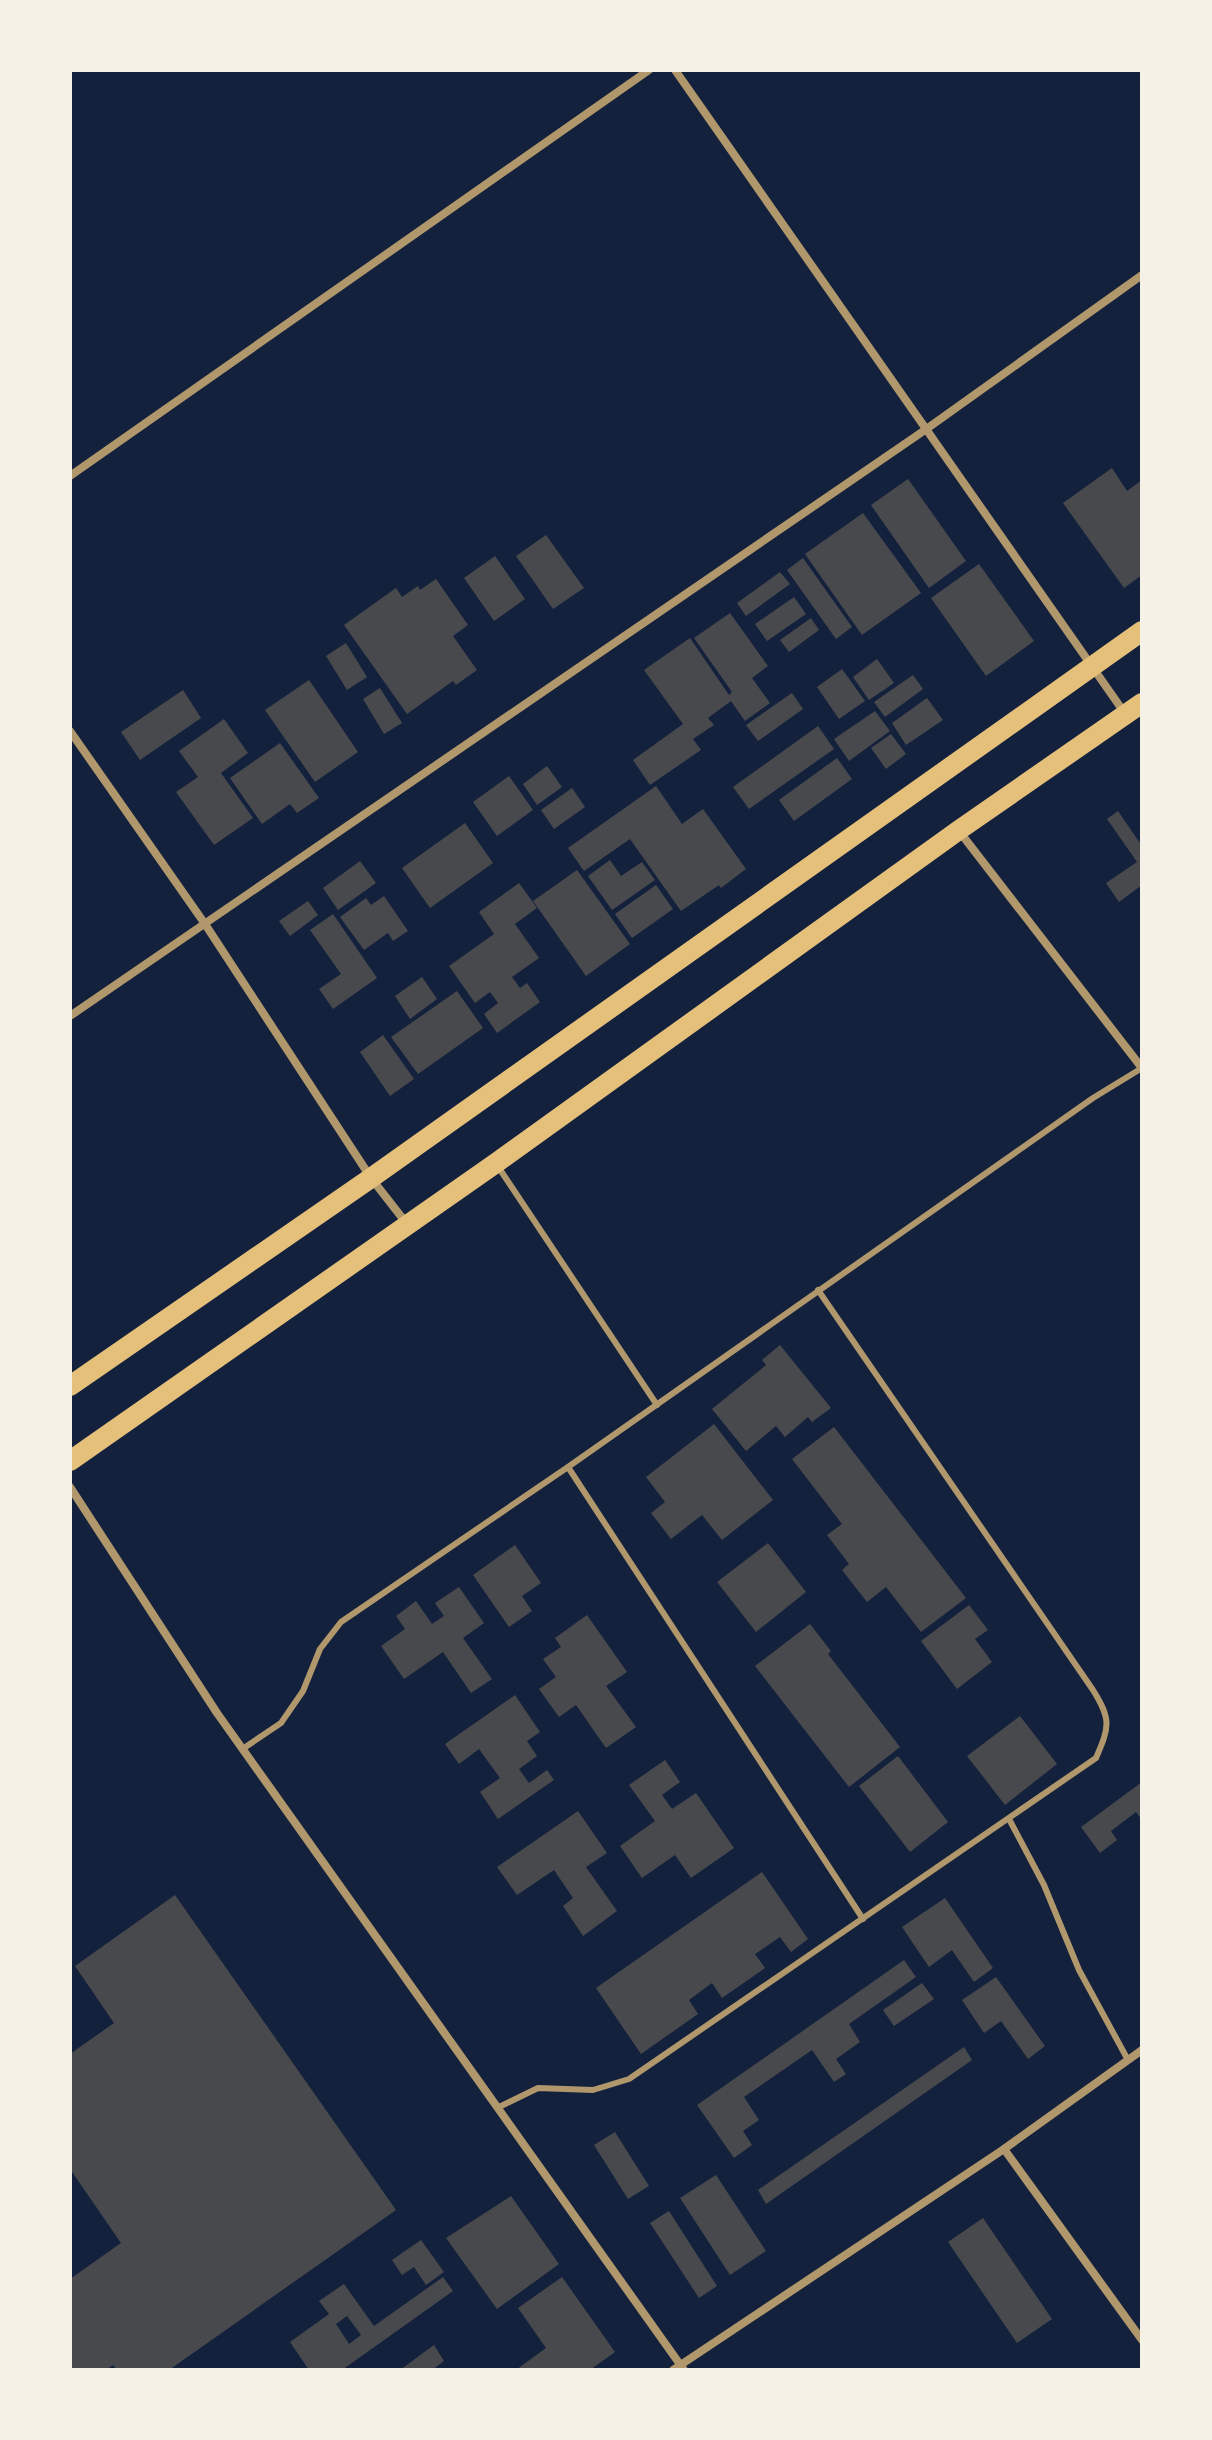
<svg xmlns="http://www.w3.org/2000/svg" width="1212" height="2440" viewBox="0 0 1212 2440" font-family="'PT Serif',serif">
<rect width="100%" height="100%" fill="#14213d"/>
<!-- building -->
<g fill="#48494c" fill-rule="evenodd">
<path d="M1112,468l15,23 15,-11v95l-18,13 -61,-85z"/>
<path d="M908,479l58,82 -37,27 -58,-83z"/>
<path d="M863,513l58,80 -59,42 -57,-81z"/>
<path d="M546,535l38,53 -31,21 -37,-53z"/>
<path d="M495,556l30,43 -31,22 -30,-43z"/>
<path d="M803,558l49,69 -16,12 -49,-69z"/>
<path d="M979,564l55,77 -48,35 -55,-78z"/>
<path d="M780,572l10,12 -44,32 -9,-13z"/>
<path d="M436,579l32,46 -15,11 24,34 -21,15 -3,-4 -46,33 -63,-89 52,-37 6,9 16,-11 2,4z"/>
<path d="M794,597l12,17 -39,27 -12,-17z"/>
<path d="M730,613l38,53 -16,12 18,25 -25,18 -14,-20 -23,17 6,7 -21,14 8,11 -51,35 -17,-25 50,-36 -39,-54 46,-32 39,57 3,-3 -38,-54z"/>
<path d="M811,618l8,12 -30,22 -9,-12z"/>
<path d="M346,643l21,34 -20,13 -21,-34z"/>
<path d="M877,659l17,24 -25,17 -16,-23z"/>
<path d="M842,669l23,32 -26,18 -22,-32z"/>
<path d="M913,675l10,14 -38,28 -11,-15z"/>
<path d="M309,680l49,72 -43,30 -50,-72z"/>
<path d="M380,688l22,35 -18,11 -21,-35z"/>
<path d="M183,690l18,28 -61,42 -19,-28z"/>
<path d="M792,693l11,16 -45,32 -12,-16z"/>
<path d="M927,698l16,22 -37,25 -14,-22z"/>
<path d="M875,711l15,20 -41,30 -15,-22z"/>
<path d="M224,719l24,34 -27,20 32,45 -39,27 -38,-53 22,-15 -19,-26z"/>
<path d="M818,726l16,23 -85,60 -16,-22z"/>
<path d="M891,734l15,20 -20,15 -15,-21z"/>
<path d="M280,743l39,55 -22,15 -7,-9 -28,20 -32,-46z"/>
<path d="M837,758l15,21 -58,42 -15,-21z"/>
<path d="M547,766l15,21 -25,18 -14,-21z"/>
<path d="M509,776l24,34 -36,26 -24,-34z"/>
<path d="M656,786l26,38 21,-15 43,60 -25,19 -2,-3 -38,26 -51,-72 -46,32 -16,-23z"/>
<path d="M572,788l13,19 -31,22 -13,-19z"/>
<path d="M1118,811l24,35v39l-23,17 -13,-19 31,-21 -30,-43z"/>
<path d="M465,823l28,40 -63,45 -28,-40z"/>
<path d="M610,860l11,16 21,-14 13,18 -43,30 -24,-34z"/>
<path d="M360,861l16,22 -38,27 -15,-22z"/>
<path d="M577,870l53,74 -44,32 -53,-75z"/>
<path d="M519,883l18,25 -22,16 24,34 -27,19 8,11 7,-5 13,19 -43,31 -13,-19 14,-11 -8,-11 -15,11 -26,-37 45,-32 -15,-22z"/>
<path d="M656,885l17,24 -41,29 -17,-24z"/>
<path d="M384,896l24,35 -15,10 -5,-8 -24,17 -24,-33 26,-19 5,7z"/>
<path d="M308,901l10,14 -28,21 -11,-15z"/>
<path d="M333,914l44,64 -44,31 -14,-20 22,-15 -31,-44z"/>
<path d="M422,977l15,22 -27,20 -15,-23z"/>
<path d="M457,991l26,37 -65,46 -27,-37z"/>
<path d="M383,1035l31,44 -24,17 -30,-44z"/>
<path d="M780,1345l51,63 -19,14 -4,-5 -23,20 -9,-11 -30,25 -34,-42 54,-44 -4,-5z"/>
<path d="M714,1424l59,76 -51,40 -20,-25 -31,24 -20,-26 14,-11 -19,-25z"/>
<path d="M834,1427l132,171 -45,34 -35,-45 -19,15 -25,-32 7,-6 -22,-29 15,-11 -50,-65z"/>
<path d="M768,1543l38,49 -50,40 -39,-50z"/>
<path d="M515,1545l26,38 -19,13 10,15 -23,16 -36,-52z"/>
<path d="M459,1587l25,36 -21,15 29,41 -21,14 -28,-41 -39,27 -23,-33 24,-17 -9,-13 20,-15 16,23 12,-8 -9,-13z"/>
<path d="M969,1605l19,25 -13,9 17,23 -35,27 -36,-48z"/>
<path d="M587,1615l40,57 -21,14 30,41 -30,21 -30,-43 -17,12 -20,-28 17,-12 -13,-18 18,-12 -6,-9z"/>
<path d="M810,1624l21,27 -3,3 72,93 -51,40 -94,-121z"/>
<path d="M515,1695l25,37 -13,9 10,15 -18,13 10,14 18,-13 7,10 -56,39 -18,-27 20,-14 -21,-29 -20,15 -14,-20z"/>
<path d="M1020,1716l37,48 -52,41 -38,-49z"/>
<path d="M898,1756l50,66 -38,30 -51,-66z"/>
<path d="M665,1760l15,22 -18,13 10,14 24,-16 38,55 -43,30 -16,-23 -33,23 -22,-32 35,-25 -26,-36z"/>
<path d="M1142,1782v38l-6,-8 -25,19 6,9 -17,13 -19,-26z"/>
<path d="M578,1811l29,42 -21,14 31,44 -34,25 -20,-30 10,-8 -19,-28 -37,25 -20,-28z"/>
<path d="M762,1872l46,67 -17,13 -11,-15 -25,17 10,14 -43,30 -10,-15 -23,17 9,14 -57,40 -45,-66z"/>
<path d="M175,1895l221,315 -227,160h-52l-4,-5 -7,5h-36v-91l51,-36 -51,-74v-115l44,-31 -39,-57z"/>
<path d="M945,1898l48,70 -19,14 -22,-32 -23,17 -27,-40z"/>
<path d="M904,1960l12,17 -67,47 11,18 -24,17 10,15 -12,8 -22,-32 -68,47 15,23 -16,11 9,14 -18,13 -37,-53z"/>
<path d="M996,1977l49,69 -17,13 -27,-38 -17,12 -22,-33z"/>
<path d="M922,1983l12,16 -40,27 -11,-16z"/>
<path d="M964,2047l8,13 -206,144 -8,-14z"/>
<path d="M615,2132l34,54 -21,13 -34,-54z"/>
<path d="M716,2175l50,76 -36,24 -50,-77z"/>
<path d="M511,2196l48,68 -62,45 -51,-71z"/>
<path d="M669,2211l48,75 -18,12 -49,-75z"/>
<path d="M983,2218l69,101 -35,24 -69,-101z"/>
<path d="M421,2240l23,32 -18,13 -12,-18 -12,8 -10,-15z"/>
<path d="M443,2277l10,14 -111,79h-33l-19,-28 39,-28 -10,-13 25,-17 30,42zM347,2316l14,19 -12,9 -13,-20z"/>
<path d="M562,2277l53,75 -25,18h-74l30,-22 -28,-40z"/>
<path d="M434,2345l10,16 -12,9h-32z"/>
</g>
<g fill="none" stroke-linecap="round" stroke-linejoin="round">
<!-- service -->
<g stroke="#b1986c" stroke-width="6">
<path d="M497,1165l160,240"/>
<path d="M568,1467l295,452"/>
<path d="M244,1748l37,-25 22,-32 17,-42 21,-27 227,-155 525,-369 49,-30"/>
<path d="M1009,1819l35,66 35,85 49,90"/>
<path d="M497,2108l41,-20 55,2 36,-11 467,-321c14,-32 15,-39 -3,-68l-275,-400"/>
</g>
<!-- minor -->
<g stroke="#b1986c" stroke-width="8">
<path d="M675,70l451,645"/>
<path d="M70,476l579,-406"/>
<path d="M70,731l135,193 166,254 36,46"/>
<path d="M959,831l183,237"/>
<path d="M70,1016l855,-586 217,-155"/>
<path d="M70,1487l147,226 467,657"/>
<path d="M1004,2149l138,191"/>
<path d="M673,2370l331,-221 138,-99"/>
</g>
<!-- primary -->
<g stroke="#e5c07b" stroke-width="20">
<path d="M70,1386l301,-208 771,-547"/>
<path d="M70,1461l426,-298 463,-333 183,-127"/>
</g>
</g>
<!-- border -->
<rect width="1212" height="2440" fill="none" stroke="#f6f1e7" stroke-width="144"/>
</svg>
